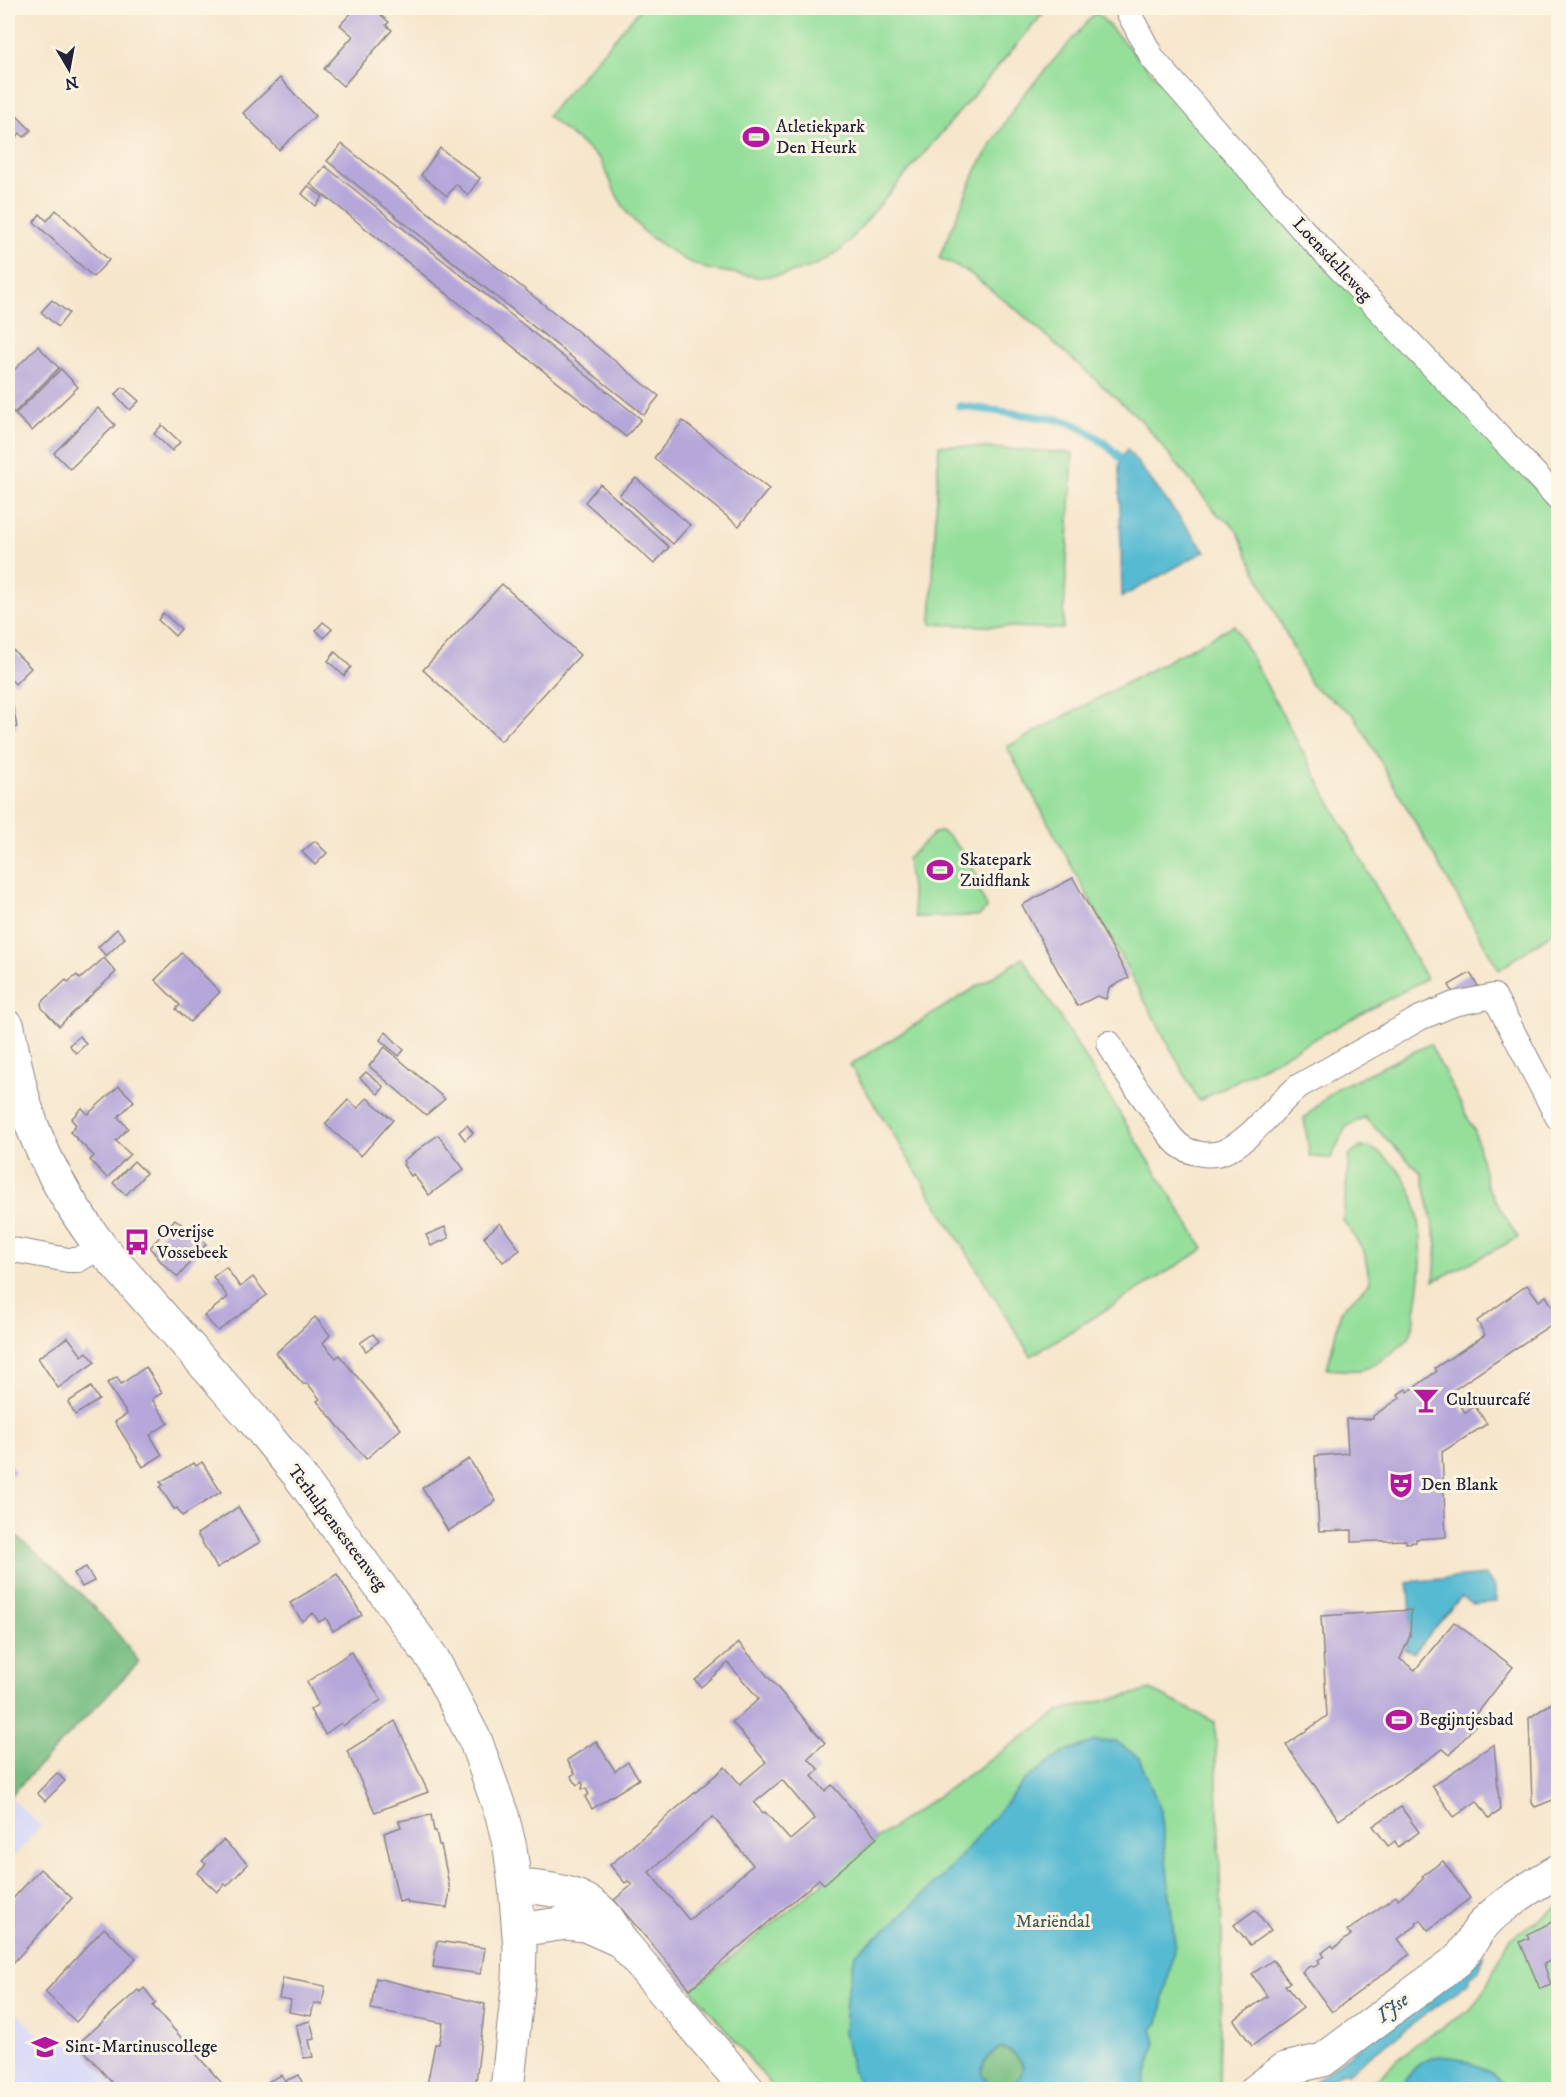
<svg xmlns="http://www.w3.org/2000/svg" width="1566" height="2097" viewBox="0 0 1566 2097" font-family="'IM FELL DW Pica',serif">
<rect width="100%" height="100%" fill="#fcf5e5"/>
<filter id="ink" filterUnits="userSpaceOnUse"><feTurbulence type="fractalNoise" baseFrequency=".0167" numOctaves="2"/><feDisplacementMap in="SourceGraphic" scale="12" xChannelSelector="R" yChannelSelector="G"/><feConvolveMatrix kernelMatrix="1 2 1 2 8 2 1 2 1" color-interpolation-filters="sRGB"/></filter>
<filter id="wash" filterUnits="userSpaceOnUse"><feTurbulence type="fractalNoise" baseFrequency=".008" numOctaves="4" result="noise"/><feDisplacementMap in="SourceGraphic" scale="24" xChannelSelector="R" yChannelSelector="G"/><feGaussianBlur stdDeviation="1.35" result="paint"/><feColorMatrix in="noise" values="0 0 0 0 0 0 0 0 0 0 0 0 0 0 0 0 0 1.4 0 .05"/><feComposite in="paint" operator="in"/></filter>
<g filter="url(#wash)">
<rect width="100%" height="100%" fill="#f6e6cc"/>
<!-- built -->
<g fill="#d5d8f9">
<path d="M8,1795l33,31 -33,37z"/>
<path d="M8,2004l36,36 39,7 -1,2 36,40h-110z"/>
</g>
<!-- green -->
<g fill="#95df9b" stroke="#5c806b" stroke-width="1.5">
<path d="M641,8h407l-204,239 -16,12 -20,9 -25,7 -26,2 -50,-8 -24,-10 -37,-25 -18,-20 -12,-20 -16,-35 -53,-43z"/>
<path d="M1096,12l462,500v417l-59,41 -145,-255 -43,-30 -68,-140c-5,-16 -11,-23 -25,-30l-76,-94 -124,-110 -50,-39 -29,-14 38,-90 43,-69z"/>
<path d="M939,445l134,8 -10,176 -132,-5z"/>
<path d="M1234,625l192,354 -227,122 -192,-354z"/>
<path d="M941,832c12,4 35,37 38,50 1,3 -1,6 0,9 3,8 7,10 7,18l-7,7 -64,1 -8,-58 27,-26z"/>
<path d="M1023,958l181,291 -173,107 -181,-291z"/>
<path d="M1430,1044l45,88 12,54 31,52 -84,43 3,-37 -15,-70 -58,-57 -18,10 -15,31 -21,-1 -6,-39 32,-29z"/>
<path d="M1360,1147c12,-1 18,5 27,12 41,32 37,102 29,147 -2,9 -2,24 -7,32 -7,8 -35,29 -45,31 -11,3 -26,0 -37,0l14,-58 29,-29 -6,-31 -21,-31 6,-64z"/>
<path d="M1151,1690l64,32 7,210 -3,157h-443l-4,-3 -80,-97 191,-155 179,-124z"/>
<path d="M1558,1907v182l-225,1 28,-5 16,-6 41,-37 52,-32 16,-23 22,-47z"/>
</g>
<!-- forest -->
<g fill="#78be83" stroke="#4d705f" stroke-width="1.5">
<path d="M8,1529c48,40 95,81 131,133l-130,135 -1,-2z"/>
<path d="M999,2048c15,2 32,16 19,31 -5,5 -12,6 -19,8l-11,-5 -7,-9c3,-12 7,-19 18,-25z"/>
</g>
<!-- water -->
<g fill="#54bad2" stroke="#3b6e86" stroke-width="1.5" fill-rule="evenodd">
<path d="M1127,449l78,102 -83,46 -3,-132z"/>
<path d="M1485,1575l10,12 1,15 -23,2 -12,-7 -47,56 -9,-3c8,-24 6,-44 3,-68z"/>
<path d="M1096,1741l21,1 22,16 22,53 14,133 -16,79 -7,6 4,13 -13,47h-280l-11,-18 -8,-38 2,-36 9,-43 43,-35 52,-50 76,-90 40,-28zM1000,2048c14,2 31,16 18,31 -5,5 -12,6 -19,8l-11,-5 -7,-9c3,-12 7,-19 19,-25z"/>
<path d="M1484,1955l-6,16 -9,6v5l-122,91 -5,-1 -9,7 -19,2z"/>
<path d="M1439,2056l19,2 34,14 15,17h-105c9,-20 16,-28 37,-33z"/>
</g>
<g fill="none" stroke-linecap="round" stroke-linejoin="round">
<!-- stream -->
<path stroke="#54bad2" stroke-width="8" d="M959,406l103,14c24,7 42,22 60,39"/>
</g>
<g id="blocks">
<!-- building -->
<g fill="#b5a7da" fill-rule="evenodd">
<path d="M356,8h16l17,14 -3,3 6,5 -49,56 -19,-17 29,-33 -13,-11z"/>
<path d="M280,78l35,38 -36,34 -36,-37z"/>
<path d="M8,107l23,23 -7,7 -4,-4 -12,14z"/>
<path d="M342,144l317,252 -15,19 -317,-254z"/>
<path d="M440,148l40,30 -12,17 -12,-11 -9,12 -26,-21z"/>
<path d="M325,166l316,253 -15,18 -316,-253z"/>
<path d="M308,186l15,11 -7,9 -14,-12z"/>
<path d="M56,210l53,50 -16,17 -59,-55 6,-8 7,7z"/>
<path d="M52,300l17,13 -11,14 -17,-15z"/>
<path d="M38,346l21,22 -45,45 -6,-7v-30z"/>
<path d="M61,369l17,18 -46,44 -17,-17z"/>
<path d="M123,387l16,14 -9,9 -15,-15z"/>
<path d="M98,408l17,17 -45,44 -16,-16z"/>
<path d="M683,421l86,68 -30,37 -85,-68z"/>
<path d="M162,425l18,17 -8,9 -18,-17z"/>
<path d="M636,478l54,47 -17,19 -54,-49z"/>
<path d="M600,484l69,63 -15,17 -69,-62z"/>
<path d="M502,584l78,71 -79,86 -78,-71z"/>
<path d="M163,613l18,16 -6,7 -17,-16z"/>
<path d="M323,622l9,7 -8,9 -8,-8z"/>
<path d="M10,647l21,21 -16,16 -7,-8v-27z"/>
<path d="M335,652l16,15 -7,9 -16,-15z"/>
<path d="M12,702l5,25 -9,3v-27z"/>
<path d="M315,841l12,12 -12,12 -13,-13z"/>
<path d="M1073,878l56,100 -20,10 -3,11 -9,-3 -20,10 -55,-101z"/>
<path d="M117,929l8,9 -19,18 -8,-9z"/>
<path d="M182,953l38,39 -30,30 -14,-13 4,-4 -25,-25z"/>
<path d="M104,958l12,14 -57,54 -17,-18 -1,-5 25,-23 2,2 9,-7 3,4z"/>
<path d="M1470,973l8,13 -22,12 -7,-13z"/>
<path d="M386,1032l18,18 -5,6 -19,-16z"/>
<path d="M80,1036l6,8 -10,9 -7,-8z"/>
<path d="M385,1047l60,52 -19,16 -57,-49z"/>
<path d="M366,1072l18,15 -6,7 -18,-16z"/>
<path d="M119,1086l15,15 -16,16 10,11 -12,13 14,13 -23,24 -17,-18 4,-4 -24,-24 6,-7 -5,-6 11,-11 6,6z"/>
<path d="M367,1098l26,22 -32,36 -36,-32 23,-24 10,8z"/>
<path d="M467,1125l6,8 -8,7 -6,-8z"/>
<path d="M438,1135l26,34 -35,26 -16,-21 -2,2 -8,-11 2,-2 -2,-2z"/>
<path d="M134,1161l12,12 -20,22 -13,-12z"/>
<path d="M175,1219l31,25 -28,33 -16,-14 -12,-15z"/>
<path d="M500,1223l20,27 -17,12 -19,-25z"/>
<path d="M445,1227l4,11 -18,8 -5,-11z"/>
<path d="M226,1267l14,20 13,-10 14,18 -49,36 -14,-15 24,-19 -15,-20z"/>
<path d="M1527,1285l12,16 7,-5 12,19v5l-106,71 13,22 10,-7 12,18 -45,28 4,85 -30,2v3l-10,1v-3l-54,2v-12l-33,1 -4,-75 33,-3 -2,-34h27v-3l27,-18 -2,-4 8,-5 2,3 29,-21 -2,-3 50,-33 -8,-14z"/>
<path d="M315,1317l15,18 -7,8 13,15 3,-3 62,74 -35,30 -49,-58 3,-2 -12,-15h-5l-27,-31z"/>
<path d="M373,1334l6,7 -13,10 -6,-8z"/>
<path d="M68,1337l14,19 5,-4 8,10 -37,26 -20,-30z"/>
<path d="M146,1367l16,26 -10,6 16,24 -18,12 12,20 -19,12 -28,-45 12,-8 -20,-31 10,-6 4,7z"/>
<path d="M91,1387l8,13 -24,15 -7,-13z"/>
<path d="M469,1459l27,42 -48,30 -26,-43z"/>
<path d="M8,1462l7,10 -7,6z"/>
<path d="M202,1462l19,30 -39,24 -5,-8 -3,1 -14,-22 3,-2 -3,-3 34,-19 2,3z"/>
<path d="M238,1507l22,35 -43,26 -20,-34z"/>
<path d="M86,1567l8,14 -12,6 -8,-14z"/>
<path d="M337,1574l25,41 -29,16 -7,-13 -7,4 -6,-9 -11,8 -12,-18z"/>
<path d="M1411,1610l-1,26 -10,23 15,11 39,-48 59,45 -40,52 5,3 -28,33 -7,-6 -104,71 -53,-75 41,-29 -6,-100z"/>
<path d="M739,1643l86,100 -17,15 11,12 -7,6 13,15 7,-6 45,53 -53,46 -5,-5 -129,110 -76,-89 18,-15 -4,-4 -3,2 -15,-18 115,-98 15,17 26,-22 -34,-40 27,-23 -31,-36 -27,24 -6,-7zM782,1780l33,39 -25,21 -25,-28 -2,1 -9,-10zM713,1817l40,48 -64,55 -40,-48z"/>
<path d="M351,1652l30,48 -38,26 -2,-3 -16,11 -15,-24 8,-6 -11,-22z"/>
<path d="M1558,1699v99l-23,9 -3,-4 -3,-85z"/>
<path d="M395,1721l33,71 -53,20 -28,-61z"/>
<path d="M596,1741l19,30 13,-9 11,17 -47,30 -7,-12 4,-3 -3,-5h-4l1,-4 -1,-3 -5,3 -6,-9 4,-3 -8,-13z"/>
<path d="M1494,1744l6,67 -11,7 -12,-17 -23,16 -22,-31z"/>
<path d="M57,1773l8,8 -20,20 -8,-8z"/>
<path d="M1401,1807l18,25 -21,15 -3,-6 -7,5 -15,-20z"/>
<path d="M431,1815l3,16h2l3,14h2l6,29 3,17 -3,17 -39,-5 -1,-3 -8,2 -15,-69 17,-6 -2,-6z"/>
<path d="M223,1840l25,24 -21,22 -2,-2 -8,8 -20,-19 9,-9 -4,-3z"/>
<path d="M1443,1861l27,37 -42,32 -7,-10 -5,3 1,2 -19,14 12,15 -78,58 -30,-40 8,-6 4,1 6,-4 -2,-3 6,-4 -2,-3 10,-8 2,3 17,-13 -4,-4 49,-35 2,3 14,-10 12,-11 -2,-2z"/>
<path d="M40,1869l32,29 -59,65 -5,-5v-54z"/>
<path d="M1255,1910l16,20 -21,15 -16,-20z"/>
<path d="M1555,1921l3,6v30l-14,7 7,21 -11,4 -20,-47 9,-4 -2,-4z"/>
<path d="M104,1928l32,30 -60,64 -31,-30z"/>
<path d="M437,1941l48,7 -4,26 -48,-7z"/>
<path d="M1273,1960l17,23 -5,2 18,23 -51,38 -18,-26 33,-24 -15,-22z"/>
<path d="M283,1978l42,8 -3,19 -8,-2 -3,13 -22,-4 2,-12 -12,-2z"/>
<path d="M376,1978l109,26 -10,86h-49l9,-46h4l4,-21 -72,-14z"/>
<path d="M144,1988l12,15 -3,3 75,84h-110l-36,-42 1,-1 -3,-5 58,-52 2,2z"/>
<path d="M310,2021l5,18 -6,1 4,17 -9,1 -8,-33z"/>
<path d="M282,2075l3,6 14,-6 6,15h-32l-4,-9z"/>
</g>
</g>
</g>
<g filter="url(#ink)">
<use href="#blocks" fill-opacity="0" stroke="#8c8484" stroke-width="1.5"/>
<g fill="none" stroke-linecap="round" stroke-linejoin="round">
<!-- street casing -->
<g stroke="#8c8484" stroke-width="26">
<g id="street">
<path d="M1126,8l27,51 149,170 256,269"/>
<path d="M1109,1043c12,25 29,47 45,69 7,11 15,25 25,33 11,9 31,12 44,7 28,-11 52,-47 76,-66l121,-68 34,-14 40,-8 64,122"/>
<path d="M8,1249l60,11h10l23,-13"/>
</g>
</g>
<!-- secondary casing -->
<g stroke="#8c8484" stroke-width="35">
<g id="secondary">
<path d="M8,1027c5,27 10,55 18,81 16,51 43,97 75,139l150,170 47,57 135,185 43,83 26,73 8,33 5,37 5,63 -1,31 -12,111"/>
<path d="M515,1885c32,4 69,5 91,32 6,7 10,16 15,24l127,149"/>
<path d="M519,1930l47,-7 19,2 36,16"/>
<path d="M1257,2090l28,-21 38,-9 134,-99c12,-12 15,-23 25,-35 17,-20 53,-42 76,-55"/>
</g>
</g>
<!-- street -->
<use href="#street" stroke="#fff" stroke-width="24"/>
<!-- secondary -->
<use href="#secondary" stroke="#fff" stroke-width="33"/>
</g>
</g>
<!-- icons -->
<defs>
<g id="stadium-bare" transform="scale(2.07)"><path d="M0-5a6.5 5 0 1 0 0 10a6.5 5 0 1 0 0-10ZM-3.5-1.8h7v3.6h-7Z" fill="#b5179e" stroke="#fcf5e5" stroke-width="2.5" paint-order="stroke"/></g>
<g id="bus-bare" transform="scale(2.07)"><path d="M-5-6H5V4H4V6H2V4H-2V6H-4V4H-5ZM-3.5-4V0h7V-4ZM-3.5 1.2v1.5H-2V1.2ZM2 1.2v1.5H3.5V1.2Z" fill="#b5179e" stroke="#fcf5e5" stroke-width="2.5" paint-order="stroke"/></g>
<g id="bar-bare" transform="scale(2.07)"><path d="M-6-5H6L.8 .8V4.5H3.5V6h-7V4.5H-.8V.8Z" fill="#b5179e" stroke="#fcf5e5" stroke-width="2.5" paint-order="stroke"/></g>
<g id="theatre-bare" transform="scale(2.07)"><path d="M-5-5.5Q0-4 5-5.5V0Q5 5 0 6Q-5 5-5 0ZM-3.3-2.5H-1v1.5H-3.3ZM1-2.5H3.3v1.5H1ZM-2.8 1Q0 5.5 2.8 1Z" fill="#b5179e" stroke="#fcf5e5" stroke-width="2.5" paint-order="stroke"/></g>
<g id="school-bare" transform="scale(2.07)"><path d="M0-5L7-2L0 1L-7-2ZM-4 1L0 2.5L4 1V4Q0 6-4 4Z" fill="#b5179e" stroke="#fcf5e5" stroke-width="2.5" paint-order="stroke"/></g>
</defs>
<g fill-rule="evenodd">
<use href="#stadium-bare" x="756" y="137"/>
<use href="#stadium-bare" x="940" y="870"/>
<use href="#bus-bare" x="137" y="1242"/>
<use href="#bar-bare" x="1426" y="1400"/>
<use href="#theatre-bare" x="1401" y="1485"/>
<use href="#stadium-bare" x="1399" y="1720"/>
<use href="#school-bare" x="45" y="2047"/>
</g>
<g text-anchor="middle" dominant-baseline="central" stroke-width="6" stroke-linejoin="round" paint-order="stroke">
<!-- poi labels -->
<g font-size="18" fill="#22223b" stroke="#fcf5e5" text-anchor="start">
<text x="776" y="127">Atletiekpark<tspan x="776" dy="21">Den Heurk</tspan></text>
<text x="960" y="860">Skatepark<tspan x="960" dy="21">Zuidflank</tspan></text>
<text x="157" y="1232">Overijse<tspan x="157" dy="21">Vossebeek</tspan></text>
<text x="1446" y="1400">Cultuurcafé</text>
<text x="1421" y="1485">Den Blank</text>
<text x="1419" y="1720">Begijntjesbad</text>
<text x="65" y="2047">Sint-Martinuscollege</text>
</g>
<!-- street labels -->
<g font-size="18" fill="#22223b" stroke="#fcf5e5">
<text transform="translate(1332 260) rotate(47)">Loensdelleweg</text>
<text transform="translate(337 1528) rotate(53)">Terhulpensesteenweg</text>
</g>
<!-- park labels -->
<g font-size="18" fill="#445b58" stroke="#fcf5e5">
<text x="1053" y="1922">Mariëndal</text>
</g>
<!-- water labels -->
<g font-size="20" font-style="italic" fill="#345770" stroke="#fcf5e5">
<text transform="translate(1393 2008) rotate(-37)">IJse</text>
</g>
</g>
<!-- margin -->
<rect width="1566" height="2097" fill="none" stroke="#fcf5e5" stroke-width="30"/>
<!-- north arrow -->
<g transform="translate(69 69) rotate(170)" stroke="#fcf5e5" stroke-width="4.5" paint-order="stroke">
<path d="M0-4.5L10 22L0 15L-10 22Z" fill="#22223b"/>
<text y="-9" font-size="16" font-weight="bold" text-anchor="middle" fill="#22223b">N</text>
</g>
</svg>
